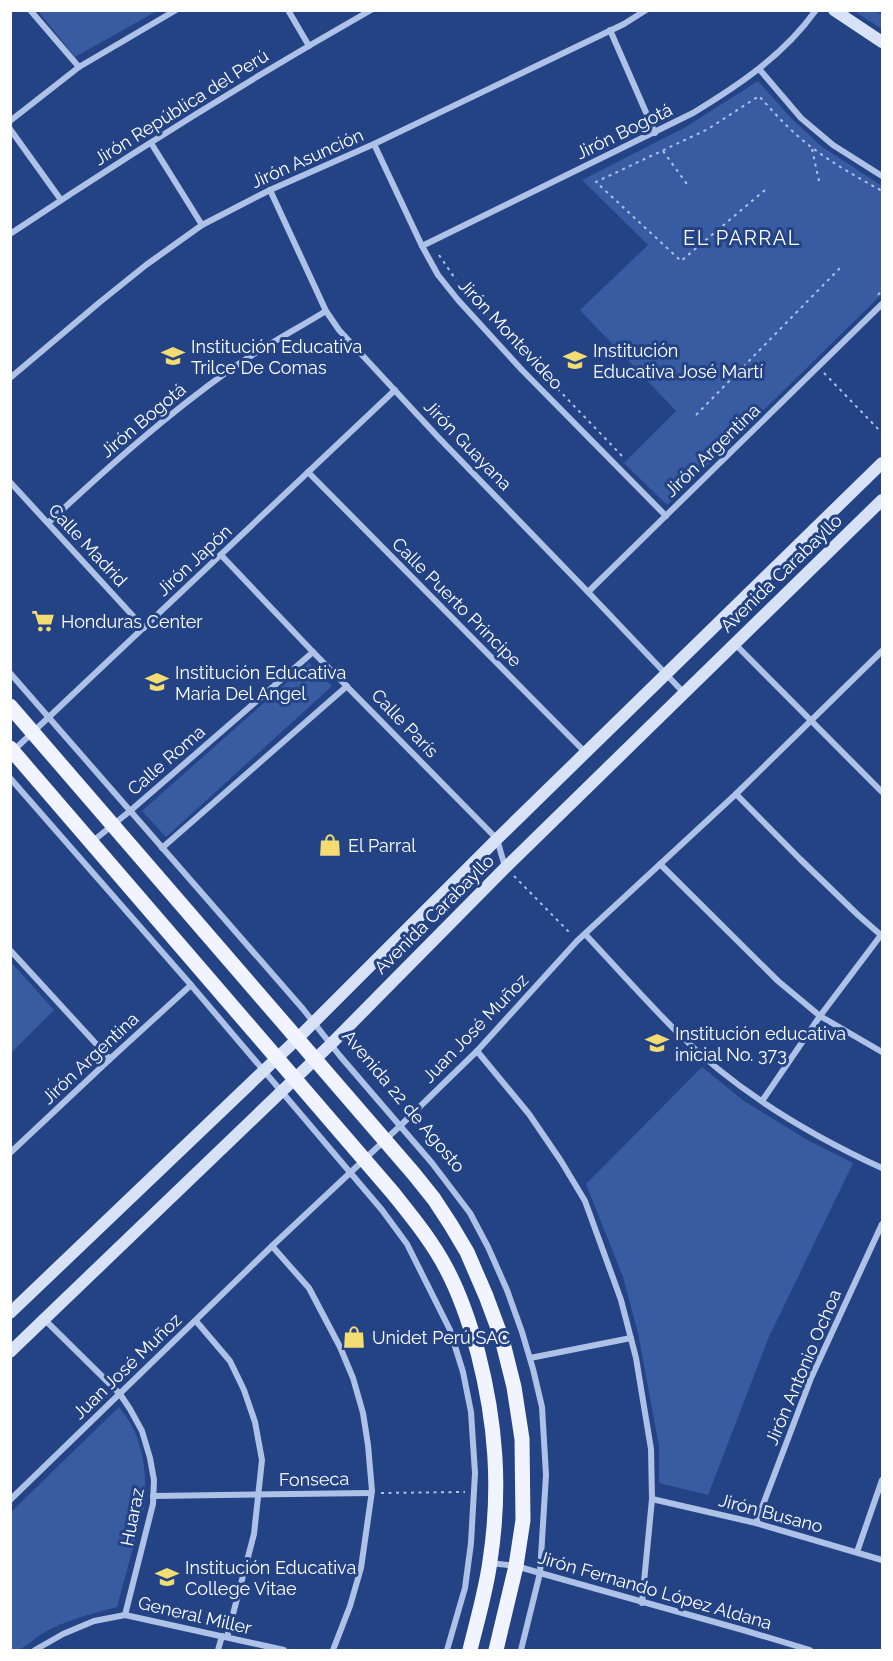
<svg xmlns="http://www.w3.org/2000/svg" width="893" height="1661" viewBox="0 0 893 1661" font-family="Raleway,sans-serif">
<rect width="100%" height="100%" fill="#244385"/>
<!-- green -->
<g fill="#385ba2">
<path d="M38,11h119l-82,46z"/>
<path d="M854,11h21l7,4v14z"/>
<path d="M758,81l33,37 30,28 61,40v108l-215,211 -43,-42 52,-52 -96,-101 68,-65 -66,-65 102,-52z"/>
<path d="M309,663l23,23 -166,151 -24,-26z"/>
<path d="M10,961l44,49 -43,43h-1z"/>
<path d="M702,1067l42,34 65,40 44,22 -85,176 -60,156 -49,-12v-37l-21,-113 -15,-56 -37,-93z"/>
<path d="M119,1407c23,27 28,61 26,96l-28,104c-26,7 -55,14 -77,28 -10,7 -17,16 -29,15v-138z"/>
</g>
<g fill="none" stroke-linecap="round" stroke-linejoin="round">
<!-- path -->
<g stroke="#aec2e8" stroke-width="2" stroke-dasharray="3 4.5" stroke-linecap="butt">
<path d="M812,149l7,32"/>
<path d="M663,151l26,36"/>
<path d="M765,190l-84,71 -85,-79 112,-53 51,-33c17,19 34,38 55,53 21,16 45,29 68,42"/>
<path d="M439,255l17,25"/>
<path d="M878,295l4,-5"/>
<path d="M485,313l137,143"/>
<path d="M824,373l58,60"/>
<path d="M696,415l144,-147"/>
<path d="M514,876l57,58"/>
<path d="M381,1493l84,-1"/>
</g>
<!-- minor -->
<g stroke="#aec2e8" stroke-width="6">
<path d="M30,10l49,57"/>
<path d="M288,10l21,36"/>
<path d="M610,30l45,103"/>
<path d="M760,70l41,48 32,27 49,31"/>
<path d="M10,121l69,-54 97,-57"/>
<path d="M10,129l51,71"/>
<path d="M151,143l51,82"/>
<path d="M374,144l48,102 16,29 20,25 64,70 144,146"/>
<path d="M270,190l56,121 13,19 99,107 150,155 96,101"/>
<path d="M10,234c118,-79 238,-154 361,-224"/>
<path d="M422,246l271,-133c46,-28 91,-58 123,-103"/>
<path d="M10,378l90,-76 46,-37 56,-40 68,-35 104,-46 250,-120 22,-14"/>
<path d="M308,472l277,280"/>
<path d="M10,482l134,146"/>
<path d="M48,523c59,-55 117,-107 183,-154 30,-21 64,-39 95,-58"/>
<path d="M221,555l92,97 184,187 8,28"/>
<path d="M588,592l294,-288"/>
<path d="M735,644l147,148"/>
<path d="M10,673l293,336 37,47 92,107 38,50 18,34 19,43 15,42 11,37 9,38 4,68 -6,98 -19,77"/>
<path d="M14,750l381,-360"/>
<path d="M10,778l181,207 191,225 25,34 43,86 13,42 8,40 4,61 -4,70 -6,45 -18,62"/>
<path d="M736,794l64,65 58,56 24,21"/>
<path d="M93,841l37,-30 183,-159"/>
<path d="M162,848l185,-162"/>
<path d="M660,864l118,117 42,35 62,36"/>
<path d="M585,934c31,33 61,67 93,99 57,57 132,102 204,135"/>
<path d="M10,950l100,109"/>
<path d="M477,1051l52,63 32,47 24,40 36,99 15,58 15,91 1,50 -10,104"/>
<path d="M762,1101l58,-85 61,-81"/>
<path d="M10,1153l100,-94 81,-74"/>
<path d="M272,1246l37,42 31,59 13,31 10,35 5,32 4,46 -11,77 -11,38 -17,44"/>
<path d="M44,1319l76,75 10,15 12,22 8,27 4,22 -1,24 -28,111"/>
<path d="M196,1321l34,40 14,29 11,32 7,38 -8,74 -27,103"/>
<path d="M530,1358l101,-20"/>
<path d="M153,1496l218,-3"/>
<path d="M652,1499l104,24 126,37"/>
<path d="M10,1500l262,-254 128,-120 77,-75 100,-110 159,-147 146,-143"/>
<path d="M756,1523l55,-145 71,-154"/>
<path d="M857,1552l25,-72"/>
<path d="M490,1563l26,3 24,7 203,57 67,20"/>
<path d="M35,1650l28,-16 31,-13 31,-6 159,35"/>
<path d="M218,1650l4,-14"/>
</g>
<!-- secondary -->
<g stroke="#d8e2f7" stroke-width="12">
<path d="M834,10l48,32"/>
<path d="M10,1313l287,-274 200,-200 385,-376"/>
<path d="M10,1352l321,-308 175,-177 376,-367"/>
</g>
<!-- primary -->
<g stroke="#f1f4fe" stroke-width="15">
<path d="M10,706l404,468 20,25 17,26 16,27 19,44 16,43 12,48 8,52 1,81 -7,46 -20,84"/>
<path d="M10,748l383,445c19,24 39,48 53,75 14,26 24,56 32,85 18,70 23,136 12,208 -4,30 -13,60 -20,89"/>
</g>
</g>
<!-- icons -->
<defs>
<g id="school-bare" transform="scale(1.8)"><path d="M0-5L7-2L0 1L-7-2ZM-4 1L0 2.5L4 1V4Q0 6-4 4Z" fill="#f3dc72" stroke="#244385" stroke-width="2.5" paint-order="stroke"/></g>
<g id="supermarket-bare" transform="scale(1.8)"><path d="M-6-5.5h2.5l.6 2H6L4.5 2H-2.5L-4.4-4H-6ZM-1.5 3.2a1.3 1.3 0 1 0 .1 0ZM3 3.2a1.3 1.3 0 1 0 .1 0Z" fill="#f3dc72" stroke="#244385" stroke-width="2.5" paint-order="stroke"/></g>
<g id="shop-bare" transform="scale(1.8)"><path d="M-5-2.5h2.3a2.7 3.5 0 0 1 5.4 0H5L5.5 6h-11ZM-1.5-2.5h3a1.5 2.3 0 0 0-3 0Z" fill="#f3dc72" stroke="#244385" stroke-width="2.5" paint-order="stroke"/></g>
</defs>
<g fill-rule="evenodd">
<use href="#school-bare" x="173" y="356"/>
<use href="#school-bare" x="575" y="360"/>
<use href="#supermarket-bare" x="43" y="621"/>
<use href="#school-bare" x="157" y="682"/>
<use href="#shop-bare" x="330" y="845"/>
<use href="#school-bare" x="657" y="1043"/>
<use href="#shop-bare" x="354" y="1337"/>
<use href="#school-bare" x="167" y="1577"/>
</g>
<g text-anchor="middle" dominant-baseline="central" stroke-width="6" stroke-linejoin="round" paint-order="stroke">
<!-- street labels -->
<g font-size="18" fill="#fff" stroke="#244385">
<text transform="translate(181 107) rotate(-32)">Jirón República del Perú</text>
<text transform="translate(624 131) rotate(-26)">Jirón Bogotá</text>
<text transform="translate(307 158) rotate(-24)">Jirón Asunción</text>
<text transform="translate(511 334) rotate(47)">Jirón Montevideo</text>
<text transform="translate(143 420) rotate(-40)">Jirón Bogotá</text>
<text transform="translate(468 445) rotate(46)">Jirón Guayana</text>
<text transform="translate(712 450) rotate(-44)">Jirón Argentina</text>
<text transform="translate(88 545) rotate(47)">Calle Madrid</text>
<text transform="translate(194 560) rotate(-43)">Jirón Japón</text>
<text transform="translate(781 573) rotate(-44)">Avenida Carabayllo</text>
<text transform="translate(457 602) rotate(45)">Calle Puerto Principe</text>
<text transform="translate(405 723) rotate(46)">Calle París</text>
<text transform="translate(166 760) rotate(-41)">Calle Roma</text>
<text transform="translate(434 914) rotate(-45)">Avenida Carabayllo</text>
<text transform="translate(475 1028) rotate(-46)">Juan José Muñoz</text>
<text transform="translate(90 1058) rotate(-43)">Jirón Argentina</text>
<text transform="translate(404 1101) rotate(50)">Avenida 22 de Agosto</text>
<text transform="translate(127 1366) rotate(-44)">Juan José Muñoz</text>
<text transform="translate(803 1367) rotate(-67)">Jirón Antonio Ochoa</text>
<text transform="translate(314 1479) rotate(-1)">Fonseca</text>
<text transform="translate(771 1513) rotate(15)">Jirón Busano</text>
<text transform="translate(132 1517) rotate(-79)">Huaraz</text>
<text transform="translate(655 1590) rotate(16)">Jirón Fernando López Aldana</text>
<text transform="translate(195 1615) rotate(13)">General Miller</text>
</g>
<!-- poi labels -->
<g font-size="18" fill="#fff" stroke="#244385" text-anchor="start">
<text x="191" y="346">Institución Educativa<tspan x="191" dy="21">Trilce De Comas</tspan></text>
<text x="593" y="350">Institución<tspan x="593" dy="21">Educativa José Martí</tspan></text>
<text x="61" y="621">Honduras Center</text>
<text x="175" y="672">Institución Educativa<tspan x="175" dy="21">Maria Del Angel</tspan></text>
<text x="348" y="845">El Parral</text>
<text x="675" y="1033">Institución educativa<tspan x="675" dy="21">inicial No. 373</tspan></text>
<text x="372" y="1337">Unidet Perú SAC</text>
<text x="185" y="1567">Institución Educativa<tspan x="185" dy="21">College Vitae</tspan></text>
</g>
<!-- neighbourhood labels -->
<g font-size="20" letter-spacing="1.5" fill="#fff" stroke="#244385">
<text x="742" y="238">EL PARRAL</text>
</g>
</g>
<!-- border -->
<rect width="893" height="1661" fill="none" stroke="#ffffff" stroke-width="24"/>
</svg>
